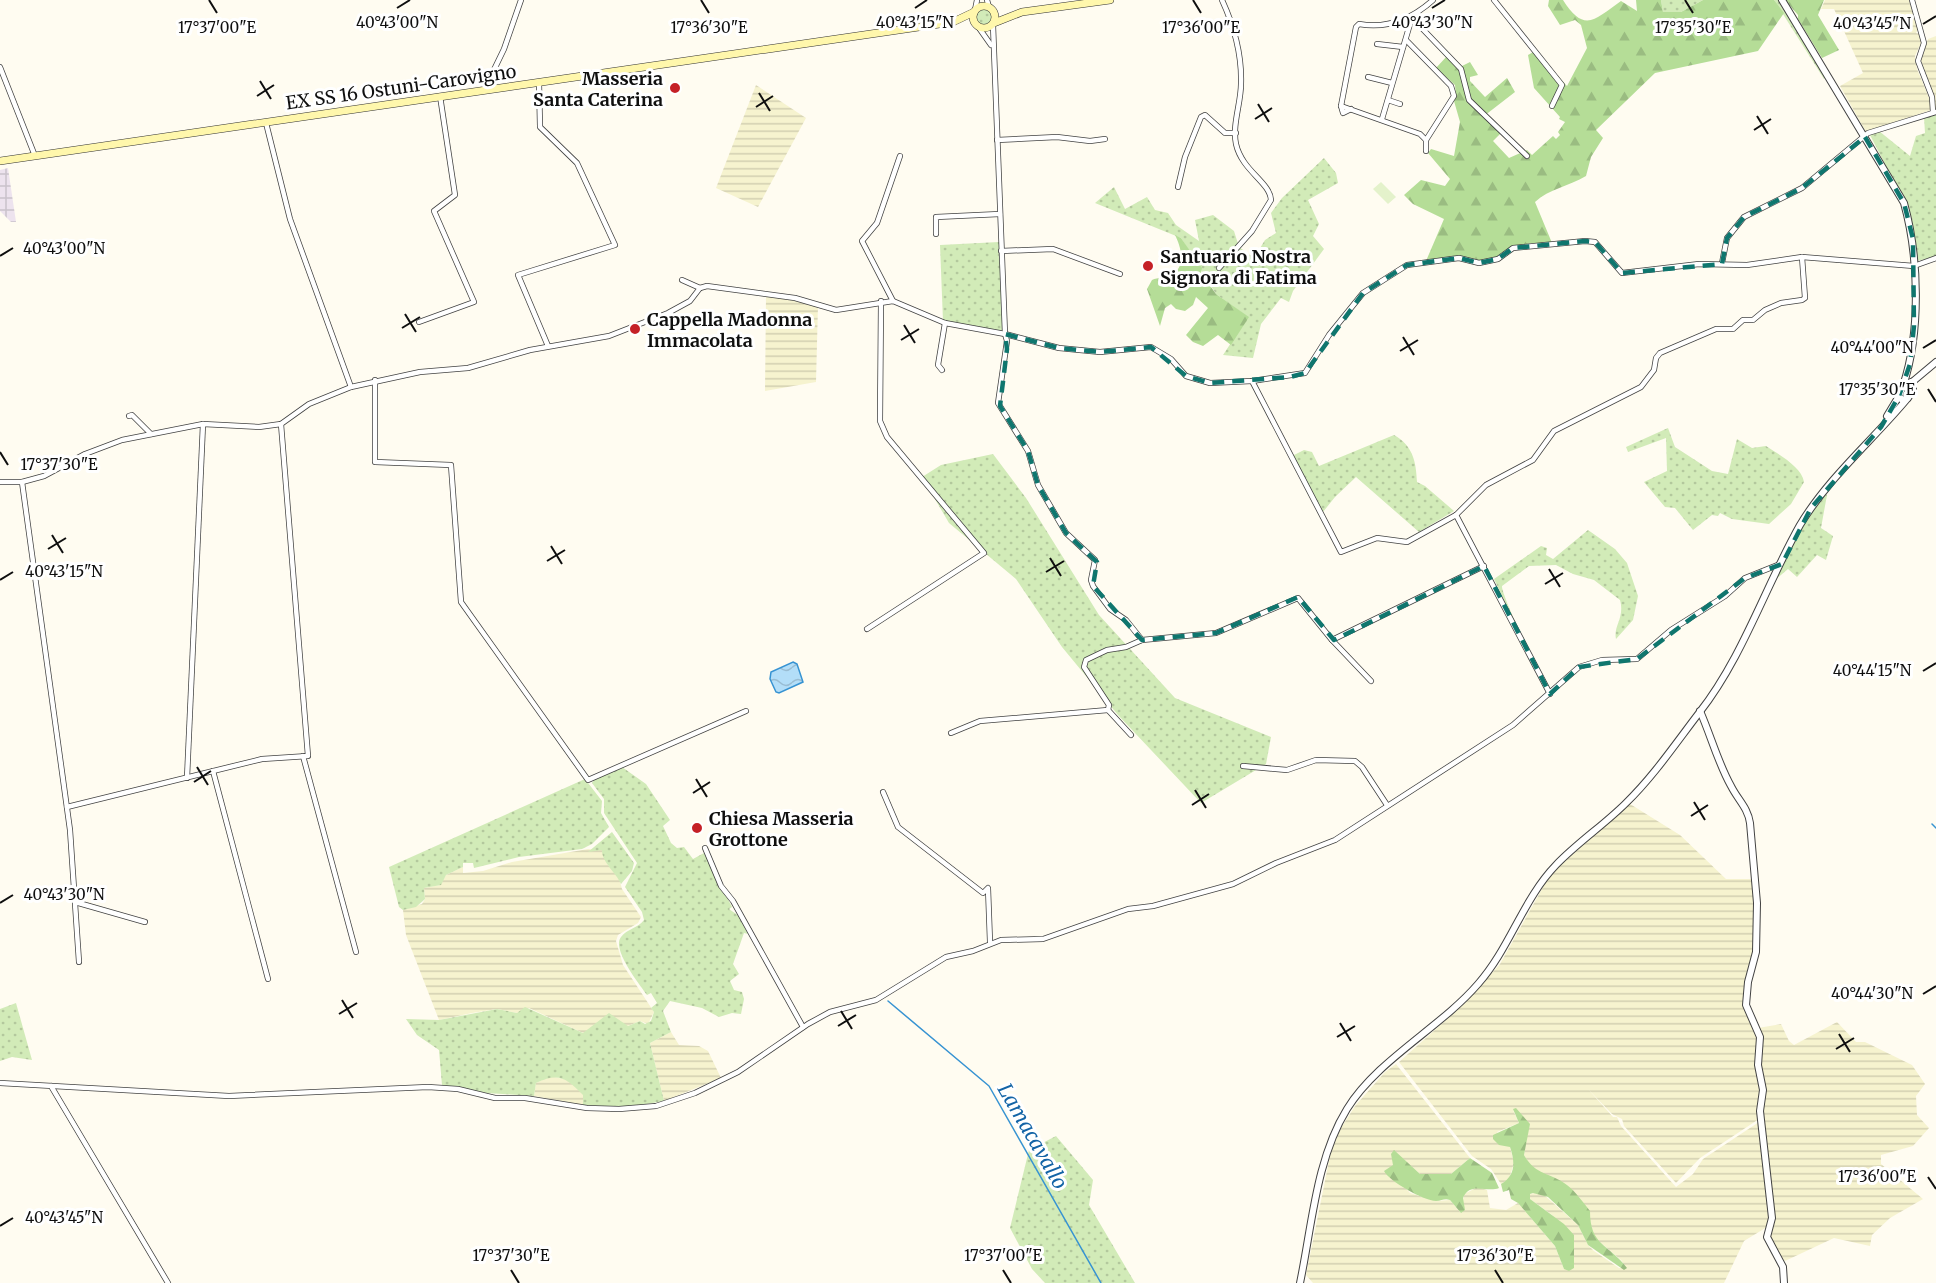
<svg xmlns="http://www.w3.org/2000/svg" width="1936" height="1283" viewBox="0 0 1936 1283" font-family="Merriweather,serif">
<defs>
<pattern id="industrial-grid" width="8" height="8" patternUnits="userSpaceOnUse" patternTransform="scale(1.5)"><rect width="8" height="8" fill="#ede3ee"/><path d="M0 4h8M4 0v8" fill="none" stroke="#cac2cb"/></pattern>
<pattern id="farmland-rules" width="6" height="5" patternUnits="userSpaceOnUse" patternTransform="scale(1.5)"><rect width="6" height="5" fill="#f6f3cf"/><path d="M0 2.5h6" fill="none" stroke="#d2cfb1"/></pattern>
<pattern id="grass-dots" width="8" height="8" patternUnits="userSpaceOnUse" patternTransform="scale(1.5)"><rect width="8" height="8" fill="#d2ebb8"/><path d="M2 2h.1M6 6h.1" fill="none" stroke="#b3c89d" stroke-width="1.8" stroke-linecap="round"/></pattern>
<pattern id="forest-firs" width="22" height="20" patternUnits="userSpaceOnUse" patternTransform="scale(1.5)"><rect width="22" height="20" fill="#b5dd97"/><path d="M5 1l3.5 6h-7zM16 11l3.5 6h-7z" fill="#9abc81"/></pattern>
<pattern id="water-waves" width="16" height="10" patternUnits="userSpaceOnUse" patternTransform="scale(1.5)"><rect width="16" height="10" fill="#b3def8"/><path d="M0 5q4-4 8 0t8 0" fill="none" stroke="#99bdd3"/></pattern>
</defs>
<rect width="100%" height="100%" fill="#fffcf1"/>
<!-- industrial -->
<path fill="url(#industrial-grid)" d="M8,168l8,54h-5l-11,-11v-41z"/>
<!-- farmland -->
<g fill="url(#farmland-rules)" fill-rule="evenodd">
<path d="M1825,0h84l9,29 -2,4 4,1 2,7 -7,15 2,13 13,31 1,10 -65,22 -26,-46 23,-13 -29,-64h-13z"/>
<path d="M1936,36v74l-16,-53 8,-18z"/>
<path d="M756,85l50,33 -48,89 -42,-19z"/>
<path d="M766,296l29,2 23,7 -2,77 -51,9z"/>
<path d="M1630,804l50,31 46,44h27v73l-8,53 13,23 23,-4 8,17 5,4 43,-23 19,20h9l47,23 13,19 -9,12 1,19 12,13 -16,18 -32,9v9l42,35 -33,19 -18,17 -2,11 -36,-8 -49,23 -10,-8 -8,-26 -23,14 -20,42h-411l-7,-8 25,-124 10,-23 14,-22 30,-34 11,-8 74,94 -19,16h-31l-26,-23 -2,27 5,5h4l9,10 26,8 14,-1 11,13 3,-19 14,-7 9,3 3,18 16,2 12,-7 37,43 9,23 10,-8 -2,-4 2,-13 -22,-29 -22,-16v-5l4,-1 9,1 35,31 10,20 6,6 25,17h7l-5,-8 -26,-22 -6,-18 1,-6 -23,-29 -35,-16 -8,-14 4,-25 -15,-20 6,13 -22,9 13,15 4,16 -5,16 -8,5 -10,-15 -19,-13 -73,-94 66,-59 35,-39 47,-84 11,-13zM1759,1081l3,3 2,72 -5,-34 -56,37 -10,15 -17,13 -55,-61 -4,-9h-4l-25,-28 24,25 10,5 2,7 52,57 24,-25 59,-39z"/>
<path d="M588,849l14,1 6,15 10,9 4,15 19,28 -3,6 -20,12 -2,6 7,24 31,47 -6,12 -8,-3 -12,5 -45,7 -54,-25 -12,5 -20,-4 -25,4 -33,7 -33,-85 -3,-25 19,-6 3,-5 -1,-11 16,-3 6,-10 17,-8v6l20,-2 29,-9z"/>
<path d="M671,1032l8,13 20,1 9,5 13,27 -57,23 -14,-58z"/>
<path d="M550,1076l18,4 16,15 -1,10 -49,-9 2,-13z"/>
</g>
<!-- grass -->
<g fill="url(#grass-dots)">
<path d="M1661,0h42l-22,12h-18z"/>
<path d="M1774,0h4l48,76 -2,3z"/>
<circle cx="984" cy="17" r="8"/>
<path d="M1936,115v142l-20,4 -8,-52 -38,-74 9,-4 31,25 6,-20 9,-3 -1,-16z"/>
<path d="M1324,158l12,15 2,10 -30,17 11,24 -6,12 11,13 -31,42 -4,11 -8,-4 -20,26 -8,34 -30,-3 25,-38 -32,-23 -35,-56 -86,-35 19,-16 11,22 22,-12 8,13 13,3 8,12 23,16 -4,-21 18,-5 21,16 5,16 15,11 11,-18 11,-7 -5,-20 11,-15z"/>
<path d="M999,242l6,92 -62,-13 -3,-76z"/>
<path d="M1668,428l7,19 37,24 16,3 9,-35 15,9 14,-2c12,8 36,21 38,36l-13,22 -22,20 -37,-5 -12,-6 -2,3 -6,-1 -19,15 -18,-22 -10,-1 -21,-25 23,-11 -1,-33 -38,14 -2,-5z"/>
<path d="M1394,435c19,11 22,26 23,47l8,4 29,25 -35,21 -63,-55 -21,20 -12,15 -16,-25 -15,-31 12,-6 8,2 7,14z"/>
<path d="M993,454l33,44 73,117 76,83 96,39 -5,27 -65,39 -83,-88 -56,-68 -46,-68 -67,-56 -27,-46 19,-12z"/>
<path d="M1825,493l2,2 -6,33 12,8 -7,24 -9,-5 -20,22 -9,-8 -14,12 26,-52z"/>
<path d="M1588,530l27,19 12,14 11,33 -5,24 -17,19c-3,-13 9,-21 4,-39l-26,-20 -21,-6 -17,-9 -27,1 -27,20c-1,6 22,55 27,66l-35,-73 47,-33 6,2 -1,7 7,4z"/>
<path d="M622,767l24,17 24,36 -7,6 8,17 6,5 7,-1 9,12 11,-6 28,54 -3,2 10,7 9,18 -4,-1 -11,31 6,10 -9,7 4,9 8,2 2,7 -3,15 -9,-1 -13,4 -17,-9 -32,-7 -7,10 8,21 -21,11 14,58 -36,6 -45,-2v-10c-17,-17 -24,-23 -47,-12l-2,13 -47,-3 -45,-8 -3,-35 -22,-15 -11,-16 33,1 58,-11 20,4 8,-6 58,26 26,-20 19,13 12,-5 5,3 6,-3 3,-9 -3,-4 6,-5 -6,-10 -4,2c-7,-10 -36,-46 -26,-58 6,-8 17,-9 23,-17l-2,-8 -17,-25 12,-24 -33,-50v-14l-12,-16 3,-5z"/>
<path d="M585,779l17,22 -1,12 8,14 -17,17 -10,5 -63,8 -45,11 -1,-5h-10v4l-17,8 -5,10 -17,3 1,11 -9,8 -13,3 -4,-3 -10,-40z"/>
<path d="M612,832l22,31 -2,8 -11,13c-5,-12 -19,-21 -19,-34l-14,2z"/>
<path d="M16,1003l16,57 -20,-3 -12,4v-52z"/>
<path d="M1056,1136l37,44 -4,25 46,78h-90l-13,-14 -22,-41 19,-78z"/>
</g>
<!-- forest -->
<g fill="url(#forest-firs)">
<path d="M1549,0h14c22,35 33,18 58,1l16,10 -1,-11h25l2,12h18l22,-12h71l10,13 -26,38 -103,22 -59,57 7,8 -12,19 -5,19c-17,10 -37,13 -51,26l17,41h-21l-17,4 -21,12 -13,2 -23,-5 -31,5 18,-42 -31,-15 -9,-9 17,-15 24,6 5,-7 -22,-26 3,-4 23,7 6,-34 -6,-21 2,-4 -1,-12 -19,-17 11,-12 11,12 12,-6 8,13 -8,2v4l15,16 22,-19 8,14 -31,24 19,15 -10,10 16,17 18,-8 5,5 21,-19 3,3 4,-4 -2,-3 7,-10 -6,-3 1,-2 -26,-29 -6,-33 7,-4 32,35 20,-38 -6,-23 -6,-5 -15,5 -12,-19z"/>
<path d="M1785,0h39l-6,15 21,35 -17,8 -24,-39v-4z"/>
<path d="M1175,235l6,3 21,30 -1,5 15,21 33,23 -18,28 -13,-10 -15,11 -10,-4 -7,-7 22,-27 -12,-11 -3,8 -8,6 -9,-2 -5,-5 -6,4 -5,18 -13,-37 5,-9c6,-3 13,-2 19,-5 16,-8 10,-28 4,-40z"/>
<path d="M1516,1108l14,16 -6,31c12,21 26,17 43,30 8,6 16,17 23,26 0,35 18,32 37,57l-3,2 -36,-25 -10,-20 -30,-28 -15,-4 -3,1v5l34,25 10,11v33l-5,3 -5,-2 -9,-23 -37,-43 -7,-4 -2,-9 -6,2 -2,-8c15,-9 14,-22 9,-37l-11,-2 -6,-6v-4l26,-12 -6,-14z"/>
<path d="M1394,1150l26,24h31l19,-16 22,15 7,15c-12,5 -29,-7 -36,10l2,12 -4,3 -11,-13c-6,-2 -8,1 -14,1 -12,0 -47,-20 -52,-30l9,-6 -2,-11z"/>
</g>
<!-- pitch -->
<path fill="#e4f2cb" d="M1381,182l15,15 -8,7 -15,-15z"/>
<!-- water -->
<path fill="url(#water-waves)" stroke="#3793d2" stroke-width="1.5" d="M793,662l4,2 6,18 -24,11 -3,-1 -6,-13 1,-7z"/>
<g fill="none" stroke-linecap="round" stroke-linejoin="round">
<!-- stream -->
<g stroke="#3793d2" stroke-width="1.5">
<path d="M1932,824l4,4"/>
<path d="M888,1001l101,85 112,197"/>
</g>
<!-- minor casing -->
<g stroke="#424242" stroke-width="6">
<g id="minor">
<path d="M987,0l2,7"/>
<path d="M1494,0l68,85 -10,21"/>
<path d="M1912,0l12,43 -6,18 14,36 1,15"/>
<path d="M975,10l2,-10"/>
<path d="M1414,20l47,49 8,31 58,56"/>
<path d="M993,25l12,309 2,7 -9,62 30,48 10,34 28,48 29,27 -4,20 2,6 17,23 16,11 16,20"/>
<path d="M979,28l12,17"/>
<path d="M1406,40l45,46 3,10 -28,44v11"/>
<path d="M1377,44l26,3"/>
<path d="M0,67l35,89"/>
<path d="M1368,77l24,6"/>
<path d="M539,82l1,45 37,36 38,82 -97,30 30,71"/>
<path d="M491,89l-2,-9 15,-31 17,-49"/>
<path d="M1388,100l12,4"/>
<path d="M1341,106l79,28 6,6"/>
<path d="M1351,109l-8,4 -2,-7 15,-79 3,-3c29,5 53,-5 74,-24"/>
<path d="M1382,119l28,-95 -4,-5"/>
<path d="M266,123l24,96 61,168"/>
<path d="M997,140l60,-3 33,4 15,-2"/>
<path d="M1178,187l7,-30 16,-40 4,-2 20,18h11"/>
<path d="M936,234v-17l64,-3"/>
<path d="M1001,251l52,-2 67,25"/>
<path d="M1722,263l5,-25 17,-21 58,-29 66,-55 68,-21"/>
<path d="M1219,268l33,-37 19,-31c-1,-18 -29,-29 -35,-56 -4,-19 5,-41 5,-60 1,-29 -7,-58 -19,-84"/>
<path d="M682,280l18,8"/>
<path d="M893,301l-31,-60 15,-18 23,-67"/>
<path d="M419,322l55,-20 -40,-91 21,-16 -15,-99"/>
<path d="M942,370l-4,-5 7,-42"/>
<path d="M375,380v82l76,3 10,137 127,178 158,-69"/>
<path d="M1252,381l89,171 36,-14 30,4 49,-27 30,-30 47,-25 21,-29 87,-44 13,-17 2,-12 4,-5 56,-24h17l10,-9h10l12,-10 16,-7 21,-3 3,-2 -3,-41"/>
<path d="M129,416l3,-1 19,19"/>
<path d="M0,482h22l22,-6 41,-22 37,-14 81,-16 56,3 22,-3 28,-20 42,-17 69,-15 48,-4 62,-18 79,-14 59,-23 22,-12 10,-13 7,-2 88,12 41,12 57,-9 52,22 60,11 54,14 41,4 51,-5 20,12 15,17 24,7 42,-2 53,-8 24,-38 34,-42 44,-28 52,-7 20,5 19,-4 15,-11 72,-7 10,1 27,31 77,-9 48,1 55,-8 112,9 22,-8"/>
<path d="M22,482l48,348 9,132"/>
<path d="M1456,515l94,179"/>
<path d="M867,629l117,-76 -97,-116 -7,-16 1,-120"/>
<path d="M1332,640l152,-74"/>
<path d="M1108,710l23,25"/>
<path d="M951,733l29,-12 128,-11 1,-5 -25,-38 2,-7 21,-10 19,-3 16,-7 74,-7 82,-35 34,42 39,41"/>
<path d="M303,756l53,196"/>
<path d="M1243,766l44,4 29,-10 39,1 7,6 25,38"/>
<path d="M213,771l55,208"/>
<path d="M187,778l16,-354"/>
<path d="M883,792l15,35 85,66 5,-5 2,54"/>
<path d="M67,807l195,-48 46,-3 -27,-332"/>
<path d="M705,848l16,38 12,15 70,126"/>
<path d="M75,902l70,20"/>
<path d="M0,1083l229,13 199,-9 30,2 37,9h30l62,10 32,1 37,-3 39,-13 43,-21 70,-48 22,-12 46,-12 70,-43 27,-6 28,-11 42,-1 85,-30 25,-3 80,-22 43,-21 59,-23 178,-115 66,-58 23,-7 35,-1 34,-29 54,-34 20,-18 35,-14"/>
<path d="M51,1086l117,197"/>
</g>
</g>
<!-- tertiary casing -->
<g stroke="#424242" stroke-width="8">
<g id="tertiary">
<path d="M1782,0l122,203c15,54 17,129 -1,183"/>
<path d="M1911,382l2,7 -5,9 -6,2 -3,-4 4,-10z"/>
<path d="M1911,383l25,-21"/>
<path d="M1887,416l12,-20"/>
<path d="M1700,711c11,25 18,52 31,75 7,14 17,22 19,37l7,80 -1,49 -8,30 -2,23 14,32 -2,28 5,25 -3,21 12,107 -5,19 16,30 1,16"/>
<path d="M1300,1283c12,-57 16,-124 47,-174 30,-49 93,-81 131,-125 32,-36 45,-85 78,-119 22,-23 48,-40 70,-62 27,-26 50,-60 73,-90 44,-56 66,-126 101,-188 28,-47 72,-84 107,-126"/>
</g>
</g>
<!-- secondary casing -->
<g stroke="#313131" stroke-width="8">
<g id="secondary">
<circle cx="984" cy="17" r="11"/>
<path d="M994,23l28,-11 88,-12"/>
<path d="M0,161l953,-139 21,-10"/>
</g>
</g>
<!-- minor -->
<use href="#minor" stroke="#fff" stroke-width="4.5"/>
<!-- tertiary -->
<use href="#tertiary" stroke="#fff" stroke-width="6"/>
<!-- secondary -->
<use href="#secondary" stroke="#fff7ac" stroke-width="7"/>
</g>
<!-- marked area -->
<path fill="none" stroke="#0f766e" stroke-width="4.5" stroke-dasharray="12 8" stroke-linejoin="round" d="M1865,137l39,66 9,36 1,87 -4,38 -11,32 -18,31 -70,81 -29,56 -37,14 -108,81 -58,8 -29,27 -66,-128 -150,74 -36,-43 -82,36 -74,7 -49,-54 4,-24 -31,-29 -28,-48 -10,-34 -28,-45 7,-57 -2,-15 54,14 41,4 51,-5 35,29 24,7 80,-6 15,-4 58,-80 44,-28 52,-7 20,5 19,-4 15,-11 72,-7 10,1 27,31 100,-9 5,-26 17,-21 58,-29z"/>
<!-- ticks -->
<path fill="none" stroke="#0f0f0f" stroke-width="2" d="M209,0l8,13M701,0l8,13M1193,0l8,13M1685,0l8,13M397,8l13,-8M915,8l12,-8M1432,8l13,-8M1923,24l13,-8M260,81l11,18M759,93l11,18M257,96l17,-11M1258,104l11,18M756,107l17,-11M1757,116l11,18M1255,119l17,-11M1754,130l17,-11M0,256l13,-8M405,314l11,18M904,325l11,18M402,328l18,-11M1403,337l11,18M901,340l18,-11M1923,348l13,-8M1400,351l18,-11M1928,389l8,13M0,452l8,13M52,535l11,18M551,546l11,18M48,549l18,-11M1050,558l11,18M547,561l18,-11M1549,569l11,18M1046,572l18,-11M0,580l13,-8M1545,584l18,-11M1923,671l13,-8M197,767l11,18M696,779l11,18M194,782l17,-11M1195,790l11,18M693,793l17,-11M1694,802l11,18M1192,805l17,-11M1691,816l17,-11M0,903l13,-8M1923,994l13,-8M342,1000l11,18M841,1011l11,18M339,1014l18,-11M1340,1023l11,18M838,1026l18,-11M1839,1034l11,18M1337,1037l18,-11M1836,1049l18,-11M1928,1177l8,12M0,1226l13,-8M511,1270l8,13M1003,1270l8,13M1495,1270l8,13"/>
<!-- markers -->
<g fill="#c52127" stroke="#fff" stroke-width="2">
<circle cx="675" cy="88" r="6"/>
<circle cx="1148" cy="266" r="6"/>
<circle cx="635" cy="329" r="6"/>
<circle cx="697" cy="828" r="6"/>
</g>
<g text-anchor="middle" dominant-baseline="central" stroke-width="6" stroke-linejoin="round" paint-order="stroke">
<!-- poi labels -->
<g font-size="18" font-weight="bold" fill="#0f0f0f" stroke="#fff" text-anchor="start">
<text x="663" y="78" text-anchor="end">Masseria<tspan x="663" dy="21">Santa Caterina</tspan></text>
<text x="1160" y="256">Santuario Nostra<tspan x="1160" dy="21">Signora di Fatima</tspan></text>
<text x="647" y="319">Cappella Madonna<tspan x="647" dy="21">Immacolata</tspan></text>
<text x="709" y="818">Chiesa Masseria<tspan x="709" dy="21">Grottone</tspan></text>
</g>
<!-- street labels -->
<g font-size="18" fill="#0f0f0f" stroke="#fff">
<text transform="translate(401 87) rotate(-8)">EX SS 16 Ostuni-Carovigno</text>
</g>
<!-- water labels -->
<g font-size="20" font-style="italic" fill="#1364a6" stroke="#fff">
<text transform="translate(1033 1136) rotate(60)">Lamacavallo</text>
</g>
</g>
<g font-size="15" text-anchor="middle" fill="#0f0f0f" stroke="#fff" stroke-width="6" stroke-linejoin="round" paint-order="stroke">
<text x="915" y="28">40°43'15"N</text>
<text x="1432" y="28">40°43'30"N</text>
<text x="397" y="28">40°43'00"N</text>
<text x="1872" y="29">40°43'45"N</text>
<text x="1693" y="33">17°35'30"E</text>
<text x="217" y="33">17°37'00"E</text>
<text x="709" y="33">17°36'30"E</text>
<text x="1201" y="33">17°36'00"E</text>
<text x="64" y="254">40°43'00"N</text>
<text x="1872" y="353">40°44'00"N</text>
<text x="1877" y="395">17°35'30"E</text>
<text x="59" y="470">17°37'30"E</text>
<text x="64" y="577">40°43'15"N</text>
<text x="1872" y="676">40°44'15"N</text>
<text x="64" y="900">40°43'30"N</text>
<text x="1872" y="999">40°44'30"N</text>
<text x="1877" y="1182">17°36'00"E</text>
<text x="64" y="1223">40°43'45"N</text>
<text x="511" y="1261">17°37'30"E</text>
<text x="1003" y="1261">17°37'00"E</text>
<text x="1495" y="1261">17°36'30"E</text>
</g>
</svg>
